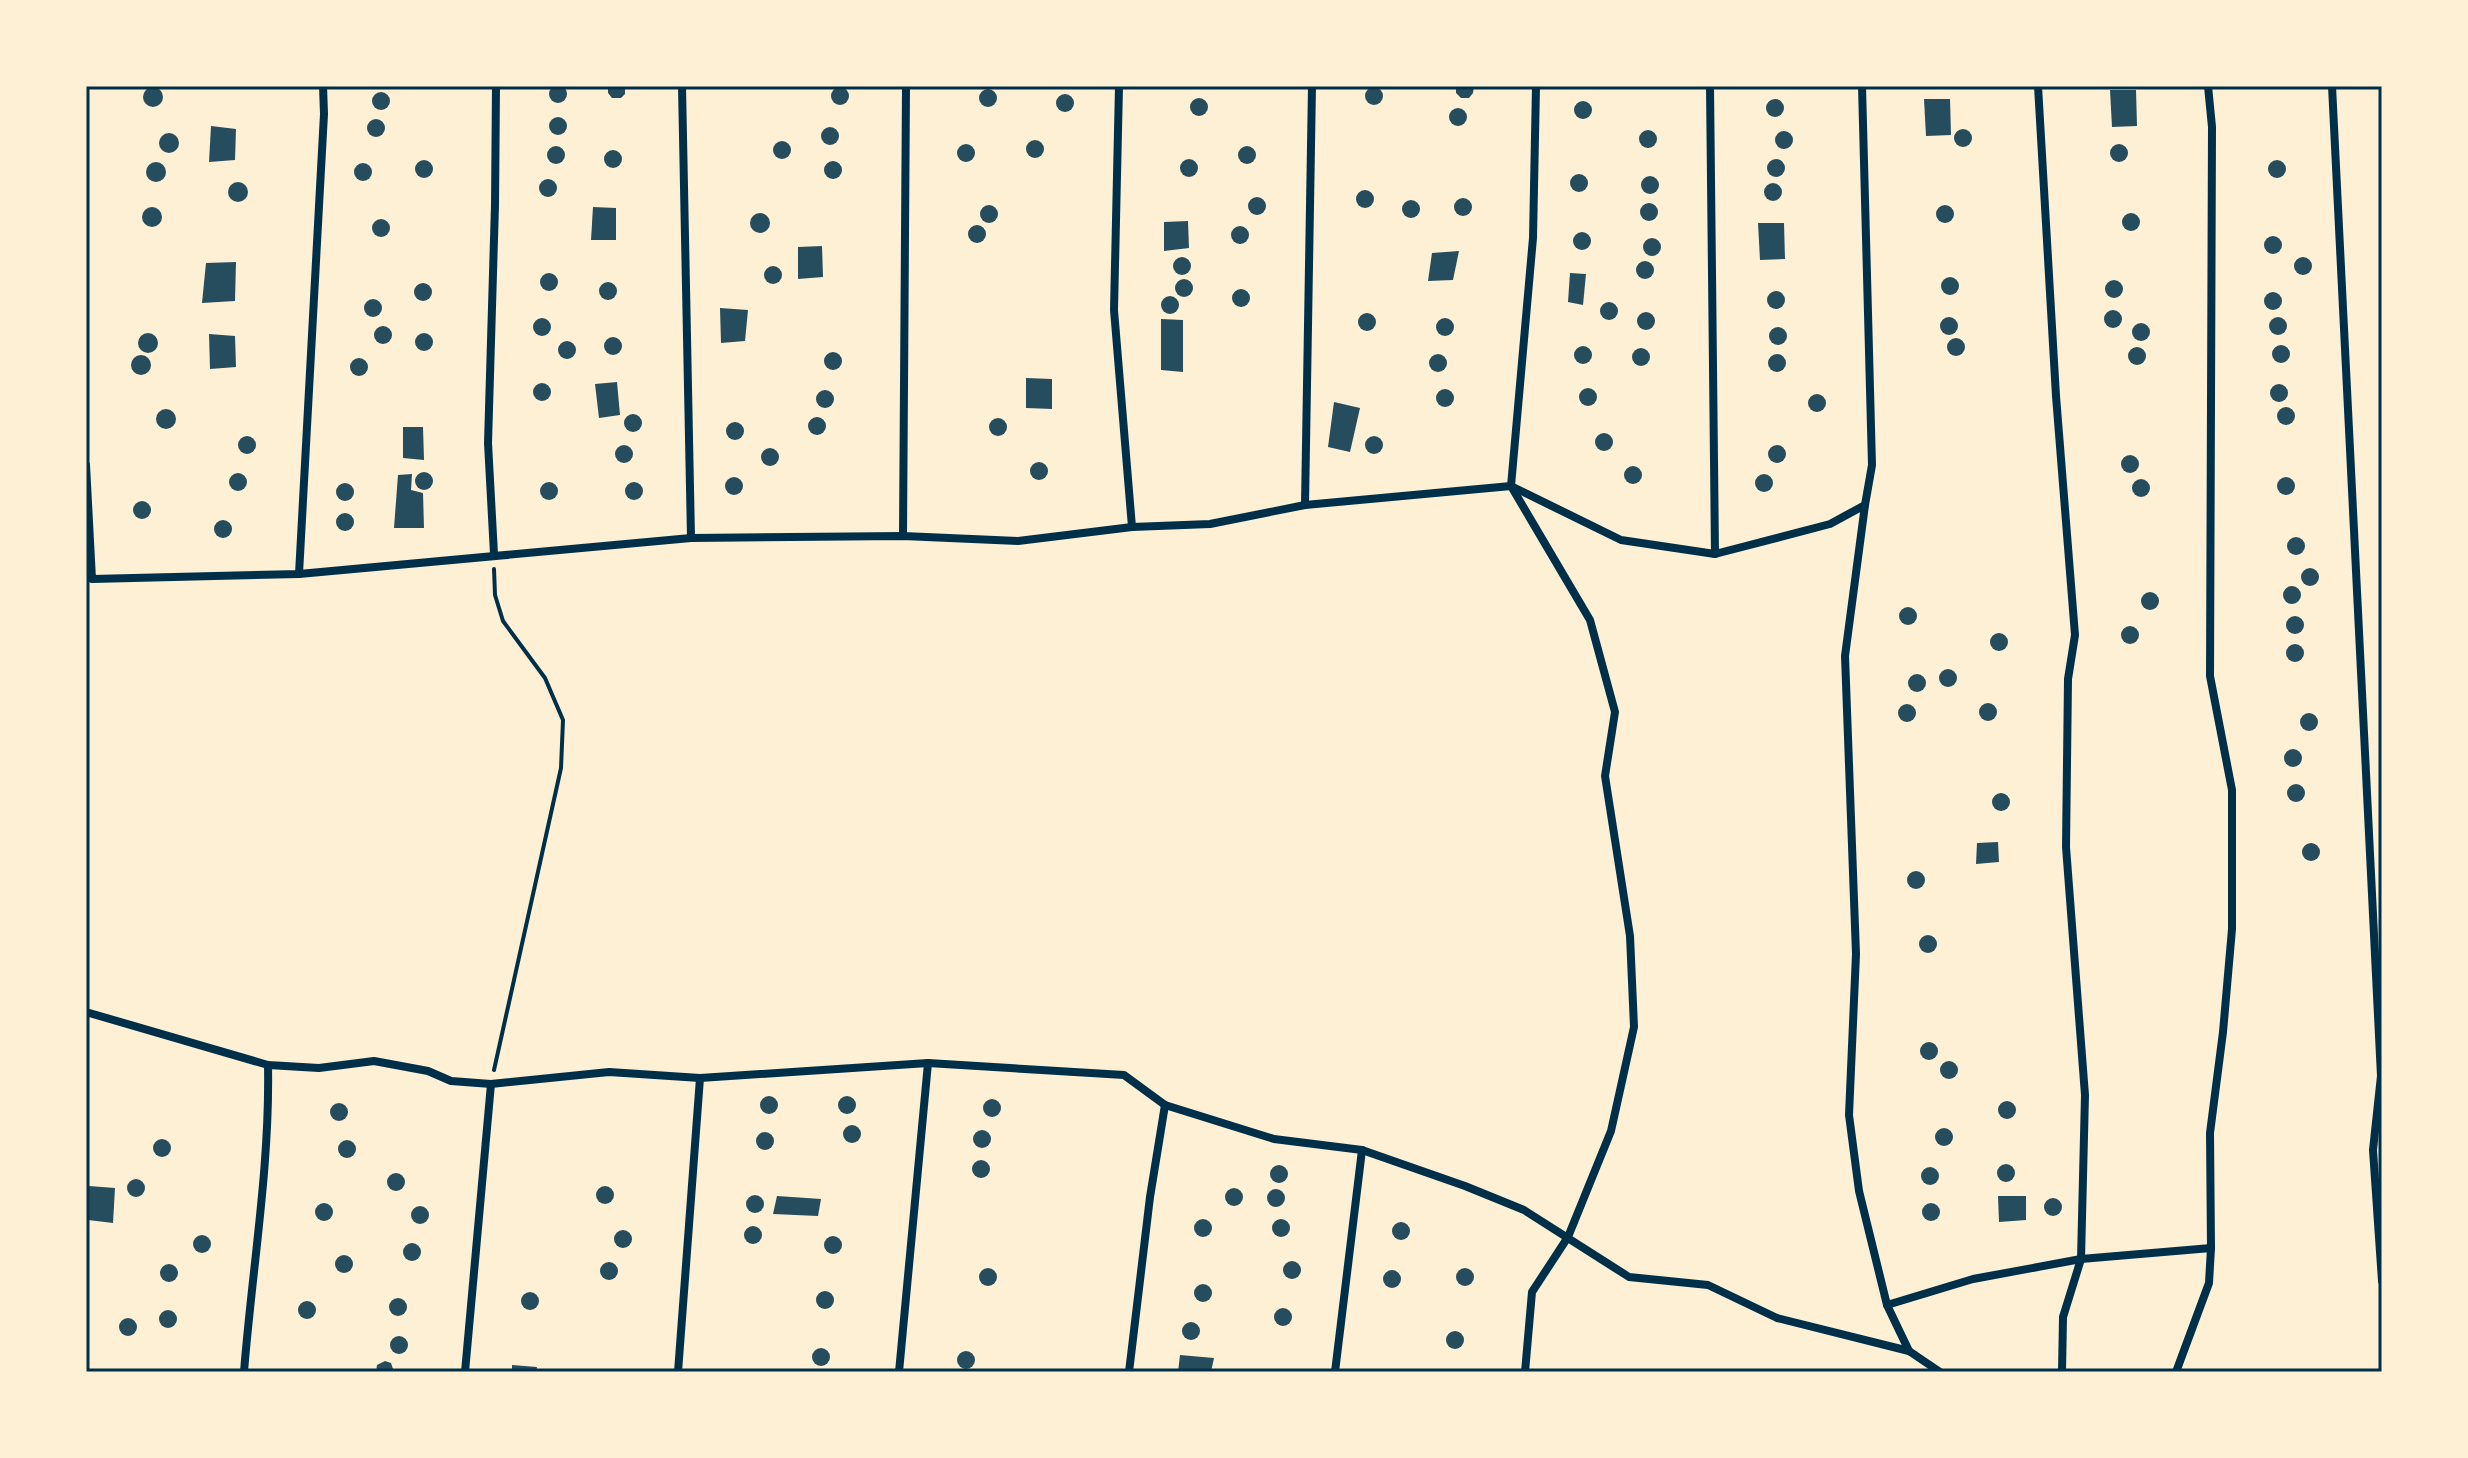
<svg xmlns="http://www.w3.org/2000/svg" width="2468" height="1458" viewBox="0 0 2468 1458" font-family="Figtree,sans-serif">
<rect width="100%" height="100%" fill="#fdf0d5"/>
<!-- building -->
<g fill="#264d5e">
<circle cx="558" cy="94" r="9"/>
<path d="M608,86h17v8l-4,4h-9l-4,-5z"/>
<path d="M1456,86h18l-1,7 -4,5h-8l-5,-5z"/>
<circle cx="1374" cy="96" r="9"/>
<circle cx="840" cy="96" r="9"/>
<circle cx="153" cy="97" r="10"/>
<circle cx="988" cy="98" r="9"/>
<path d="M2110,90h26l1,36 -25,1z"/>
<circle cx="381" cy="101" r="9"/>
<circle cx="1065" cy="103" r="9"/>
<circle cx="1199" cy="107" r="9"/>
<circle cx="1775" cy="108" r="9"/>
<path d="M1924,99h26l1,36 -25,1z"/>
<circle cx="1583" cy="110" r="9"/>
<circle cx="1458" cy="117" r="9"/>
<circle cx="558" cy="126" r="9"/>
<circle cx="376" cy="128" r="9"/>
<path d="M211,126l25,3 -1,31 -26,2z"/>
<circle cx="830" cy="136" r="9"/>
<circle cx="1963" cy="138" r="9"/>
<circle cx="1648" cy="139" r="9"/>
<circle cx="1784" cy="140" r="9"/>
<circle cx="169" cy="143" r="10"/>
<circle cx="1035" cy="149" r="9"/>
<circle cx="782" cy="150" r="9"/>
<circle cx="2119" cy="153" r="9"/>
<circle cx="966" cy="153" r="9"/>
<circle cx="556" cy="155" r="9"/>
<circle cx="1247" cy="155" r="9"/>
<circle cx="613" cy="159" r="9"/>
<circle cx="1189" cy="168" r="9"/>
<circle cx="1776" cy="168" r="9"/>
<circle cx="424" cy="169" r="9"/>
<circle cx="2277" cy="169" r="9"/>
<circle cx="833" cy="170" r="9"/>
<circle cx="156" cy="172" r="10"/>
<circle cx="363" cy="172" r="9"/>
<circle cx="1579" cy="183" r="9"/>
<circle cx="1650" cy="185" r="9"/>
<circle cx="548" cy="188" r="9"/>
<circle cx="238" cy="192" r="10"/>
<circle cx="1773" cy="192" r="9"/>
<circle cx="1365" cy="199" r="9"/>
<circle cx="1257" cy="206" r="9"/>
<circle cx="1463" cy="207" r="9"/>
<circle cx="1411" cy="209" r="9"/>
<circle cx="1649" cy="212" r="9"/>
<circle cx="1945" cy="214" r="9"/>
<circle cx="989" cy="214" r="9"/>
<circle cx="152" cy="217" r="10"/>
<path d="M593,207l23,1v32h-25z"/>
<circle cx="2131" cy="222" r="9"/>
<circle cx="760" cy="223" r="10"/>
<circle cx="381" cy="228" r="9"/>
<path d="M1188,221l1,27 -25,3v-29z"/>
<path d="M1758,223h26l1,36 -25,1z"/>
<circle cx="977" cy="234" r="9"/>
<circle cx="1240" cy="235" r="9"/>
<circle cx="1582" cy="241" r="9"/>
<circle cx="2273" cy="245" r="9"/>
<circle cx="1652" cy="247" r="9"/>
<path d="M822,246l1,31 -25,2v-32z"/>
<path d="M1459,251l-6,29 -25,1 4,-28z"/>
<circle cx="1182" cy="266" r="9"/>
<circle cx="2303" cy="266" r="9"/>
<circle cx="1645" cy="270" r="9"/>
<path d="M236,262l-1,39 -33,2 4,-40z"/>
<circle cx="773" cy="275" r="9"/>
<circle cx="549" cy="282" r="9"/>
<path d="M1570,273l16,1 -3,31 -15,-3z"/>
<circle cx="1950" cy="286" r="9"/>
<circle cx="1184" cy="288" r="9"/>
<circle cx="2114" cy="289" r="9"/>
<circle cx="608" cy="291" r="9"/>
<circle cx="423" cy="292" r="9"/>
<circle cx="1241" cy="298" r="9"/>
<circle cx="1776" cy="300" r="9"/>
<circle cx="2273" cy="301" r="9"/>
<circle cx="1170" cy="305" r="9"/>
<circle cx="373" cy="308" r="9"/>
<circle cx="1609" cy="311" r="9"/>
<path d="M720,308l28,2 -3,31 -24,2z"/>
<circle cx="2113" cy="319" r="9"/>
<circle cx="1646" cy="321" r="9"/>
<circle cx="1367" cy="322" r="9"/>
<circle cx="2278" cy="326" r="9"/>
<circle cx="1949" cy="326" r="9"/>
<circle cx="1445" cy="327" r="9"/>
<circle cx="542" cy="327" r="9"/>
<path d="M1161,319l22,1v52l-22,-2z"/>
<circle cx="2141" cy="332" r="9"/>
<circle cx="383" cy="335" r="9"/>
<circle cx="1778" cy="336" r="9"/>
<circle cx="424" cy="342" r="9"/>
<circle cx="148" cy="343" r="10"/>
<path d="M209,334l26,2 1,31 -26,2z"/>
<circle cx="613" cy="346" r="9"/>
<circle cx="1956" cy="347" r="9"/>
<circle cx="567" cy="350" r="9"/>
<circle cx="2281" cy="354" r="9"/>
<circle cx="1583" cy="355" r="9"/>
<circle cx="2137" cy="356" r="9"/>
<circle cx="1641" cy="357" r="9"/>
<circle cx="833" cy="361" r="9"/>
<circle cx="1438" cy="363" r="9"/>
<circle cx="1777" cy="363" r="9"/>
<circle cx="141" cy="365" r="10"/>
<circle cx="359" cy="367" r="9"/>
<path d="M1026,378l26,1v30l-26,-1z"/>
<path d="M617,382l3,33 -21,3 -4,-34z"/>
<circle cx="542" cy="392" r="9"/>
<circle cx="2279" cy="393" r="9"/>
<circle cx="1588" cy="397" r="9"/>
<circle cx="1445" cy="398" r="9"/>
<circle cx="825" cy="399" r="9"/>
<circle cx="1817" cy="403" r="9"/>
<path d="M1334,402l26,6 -10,44 -22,-5z"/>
<circle cx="2286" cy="416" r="9"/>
<circle cx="166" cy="419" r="10"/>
<circle cx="633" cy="423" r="9"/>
<circle cx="817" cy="426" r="9"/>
<circle cx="998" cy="427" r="9"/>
<circle cx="735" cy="431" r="9"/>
<path d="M403,427h20l1,33 -21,-2z"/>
<circle cx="1604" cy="442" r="9"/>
<circle cx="247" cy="445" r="9"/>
<circle cx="1374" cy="445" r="9"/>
<circle cx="624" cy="454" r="9"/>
<circle cx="1777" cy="454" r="9"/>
<circle cx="770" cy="457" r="9"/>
<circle cx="2130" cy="464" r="9"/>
<circle cx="1039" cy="471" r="9"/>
<circle cx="1633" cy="475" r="9"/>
<circle cx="424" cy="481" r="9"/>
<circle cx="238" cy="482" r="9"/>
<circle cx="1764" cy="483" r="9"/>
<path d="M412,474l-1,16 12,3 1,35h-30l4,-53z"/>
<circle cx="734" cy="486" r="9"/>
<circle cx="2286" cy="486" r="9"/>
<circle cx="2141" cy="488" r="9"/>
<circle cx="634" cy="491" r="9"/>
<circle cx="549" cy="491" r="9"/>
<circle cx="345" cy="492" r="9"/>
<circle cx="142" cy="510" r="9"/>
<circle cx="345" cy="522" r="9"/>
<circle cx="223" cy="529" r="9"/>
<circle cx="2296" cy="546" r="9"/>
<circle cx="2310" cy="577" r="9"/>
<circle cx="2292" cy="595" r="9"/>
<circle cx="2150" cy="601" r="9"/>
<circle cx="1908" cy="616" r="9"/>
<circle cx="2295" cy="625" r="9"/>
<circle cx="2130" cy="635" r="9"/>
<circle cx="1999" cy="642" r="9"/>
<circle cx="2295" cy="653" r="9"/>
<circle cx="1948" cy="678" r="9"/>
<circle cx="1917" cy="683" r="9"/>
<circle cx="1988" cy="712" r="9"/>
<circle cx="1907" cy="713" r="9"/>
<circle cx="2309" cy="722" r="9"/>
<circle cx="2293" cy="758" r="9"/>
<circle cx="2296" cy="793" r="9"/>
<circle cx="2001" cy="802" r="9"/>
<path d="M1998,842l1,20 -23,2 1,-21z"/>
<circle cx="2311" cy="852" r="9"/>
<circle cx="1916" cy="880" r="9"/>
<circle cx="1928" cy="944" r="9"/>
<circle cx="1929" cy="1051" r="9"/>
<circle cx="1949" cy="1070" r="9"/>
<circle cx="769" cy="1105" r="9"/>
<circle cx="847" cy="1105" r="9"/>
<circle cx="992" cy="1108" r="9"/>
<circle cx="2007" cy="1110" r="9"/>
<circle cx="339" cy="1112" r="9"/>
<circle cx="852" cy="1134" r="9"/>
<circle cx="1944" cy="1137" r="9"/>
<circle cx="982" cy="1139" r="9"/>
<circle cx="765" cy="1141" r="9"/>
<circle cx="162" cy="1148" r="9"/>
<circle cx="347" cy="1149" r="9"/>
<circle cx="981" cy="1169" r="9"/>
<circle cx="2006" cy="1173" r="9"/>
<circle cx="1279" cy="1174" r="9"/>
<circle cx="1930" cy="1176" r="9"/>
<circle cx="396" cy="1182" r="9"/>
<circle cx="136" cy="1188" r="9"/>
<circle cx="605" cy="1195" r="9"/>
<path d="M89,1186l26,2 -2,35 -25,-3z"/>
<circle cx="1234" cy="1197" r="9"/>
<circle cx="1276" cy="1198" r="9"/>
<circle cx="755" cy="1204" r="9"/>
<path d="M777,1196l44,3 -3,17 -45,-2z"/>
<path d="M1998,1196h28v24l-27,2z"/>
<circle cx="2053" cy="1207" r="9"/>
<circle cx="324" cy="1212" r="9"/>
<circle cx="1931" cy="1212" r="9"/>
<circle cx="420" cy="1215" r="9"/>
<circle cx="1203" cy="1228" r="9"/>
<circle cx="1281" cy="1228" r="9"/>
<circle cx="1401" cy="1231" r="9"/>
<circle cx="753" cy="1235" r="9"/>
<circle cx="623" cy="1239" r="9"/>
<circle cx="202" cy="1244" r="9"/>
<circle cx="833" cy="1245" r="9"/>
<circle cx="412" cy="1252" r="9"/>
<circle cx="344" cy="1264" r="9"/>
<circle cx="1292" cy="1270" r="9"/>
<circle cx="609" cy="1271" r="9"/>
<circle cx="169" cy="1273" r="9"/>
<circle cx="988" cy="1277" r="9"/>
<circle cx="1465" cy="1277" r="9"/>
<circle cx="1392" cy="1279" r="9"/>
<circle cx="1203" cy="1293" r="9"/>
<circle cx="825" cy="1300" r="9"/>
<circle cx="530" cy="1301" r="9"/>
<circle cx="398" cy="1307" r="9"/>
<circle cx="307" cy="1310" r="9"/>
<circle cx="1283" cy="1317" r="9"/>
<circle cx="168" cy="1319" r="9"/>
<circle cx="128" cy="1327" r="9"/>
<circle cx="1191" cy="1331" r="9"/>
<circle cx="1455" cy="1340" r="9"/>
<circle cx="399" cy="1345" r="9"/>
<circle cx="821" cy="1357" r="9"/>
<circle cx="966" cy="1360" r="9"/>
<path d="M1180,1355l34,3 -3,14h-33z"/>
<path d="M385,1361l6,2 3,9h-18l1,-7z"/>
<path d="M512,1365l25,2 -1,5h-24z"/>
</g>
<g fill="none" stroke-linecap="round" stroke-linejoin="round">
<!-- path -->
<path stroke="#003049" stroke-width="4" d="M494,569l1,26 8,26 42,57 18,42 -2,48 -67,302"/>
<!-- minor -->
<g stroke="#003049" stroke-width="8">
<path d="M682,86l9,452"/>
<path d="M1119,86l-5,224 18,217"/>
<path d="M1710,86l5,468"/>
<path d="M2038,86l18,310 19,239 -7,44 -2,168 19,248 -4,164 -18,58 -1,55"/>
<path d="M2332,86l49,990 -8,74 9,131"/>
<path d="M86,465l6,114 207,-5 392,-36 212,-2 115,5 114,-14 78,-3 95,-19 206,-19 110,54 94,14 115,-30 35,-19 7,-40 -10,-379"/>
<path d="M1305,505l7,-419"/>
<path d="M1865,505l-20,151 11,298 -7,161 10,76 28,114 22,46"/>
<path d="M903,536l3,-450"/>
<path d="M494,554l-6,-111 7,-238 1,-119"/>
<path d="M299,574l25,-460 -1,-28"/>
<path d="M86,1012l182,53 51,3 55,-7 54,10 23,10 40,3 118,-12 91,6 228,-15 196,12 41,30 109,34 88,11 103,36 59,24 105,67 79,8 69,33 132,33 31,21"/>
<path d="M1887,1305l86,-26 108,-20 130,-11"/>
<path d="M244,1372c8,-102 26,-205 24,-307"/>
<path d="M465,1372l26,-288"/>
<path d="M678,1372l22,-294"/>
<path d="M899,1372l29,-309"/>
<path d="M1129,1372l21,-175 15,-92"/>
<path d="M1335,1372l27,-222"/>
<path d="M1525,1372l7,-80 36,-55 43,-106 23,-104 -4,-91 -25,-160 10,-64 -25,-92 -79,-134 22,-248 3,-152"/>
<path d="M2176,1372l33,-89 2,-35 -1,-115 13,-101 9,-103v-139l-22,-114 2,-549 -4,-41"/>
</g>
</g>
<!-- border -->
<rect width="2468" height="1458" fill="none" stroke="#fdf0d5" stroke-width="176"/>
<rect x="88" y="88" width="2292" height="1282" fill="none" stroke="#003049" stroke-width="3"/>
</svg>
